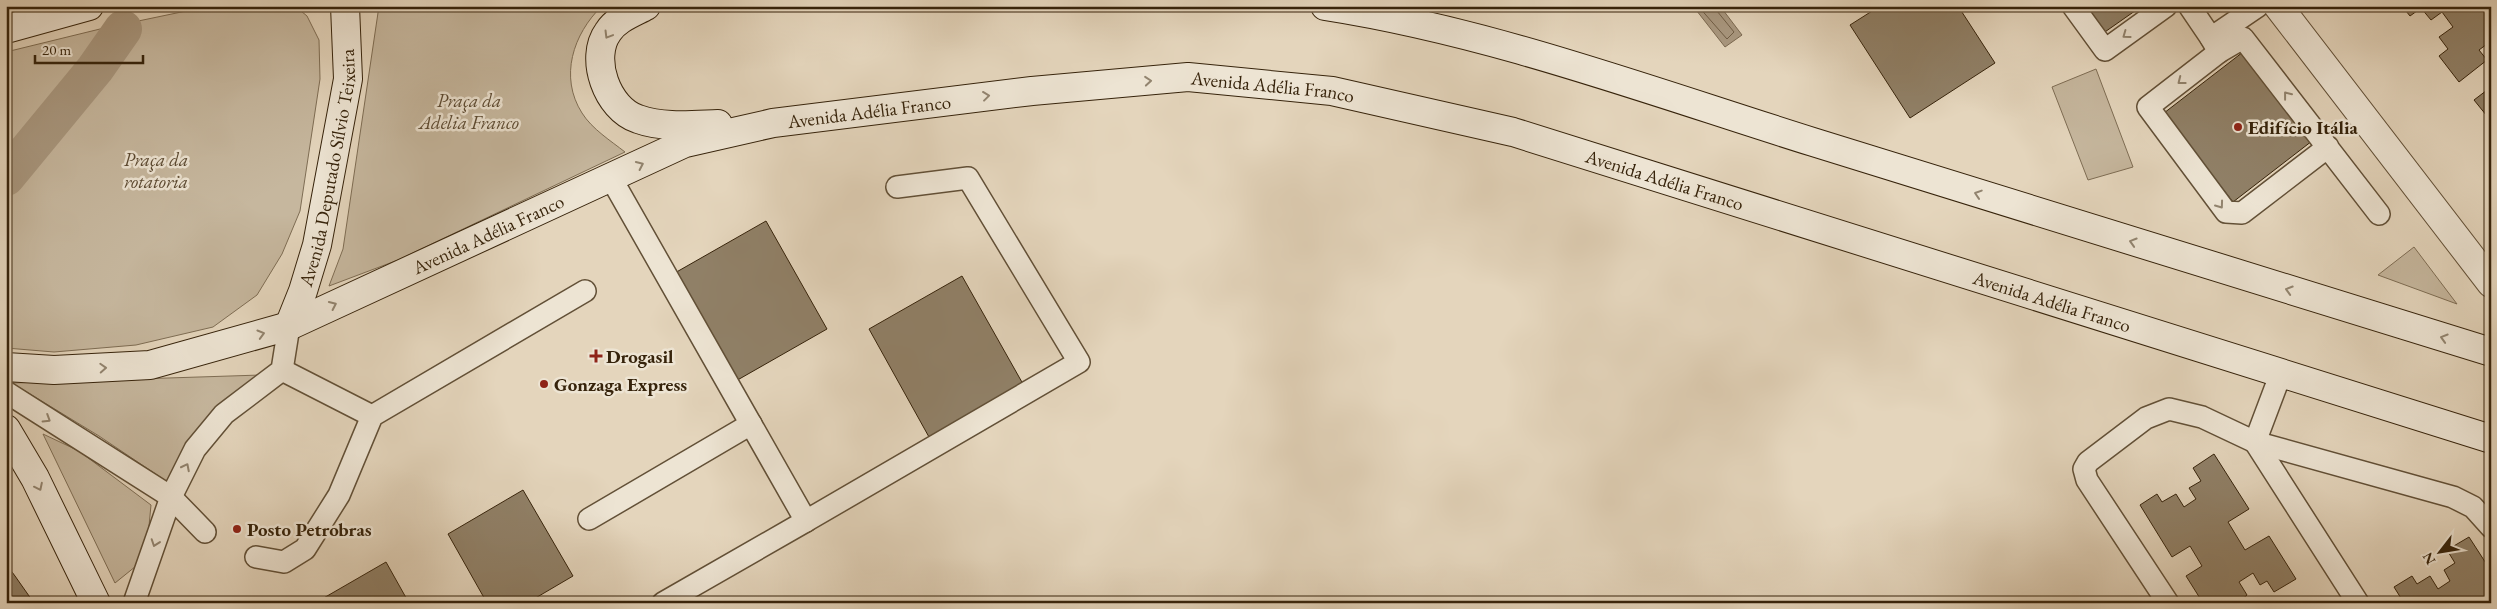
<svg xmlns="http://www.w3.org/2000/svg" width="2497" height="609" viewBox="0 0 2497 609" font-family="'EB Garamond',serif">
<rect width="100%" height="100%" fill="#e4d5bc"/>
<filter id="stains"><feTurbulence type="fractalNoise" baseFrequency=".004" numOctaves="4"/><feColorMatrix values="0 0 0 0 .2 0 0 0 0 .09 0 0 0 0 .02 0 0 0 .5 -.17"/></filter>
<radialGradient id="worn" r=".72"><stop offset=".6" stop-color="#630" stop-opacity="0"/><stop offset="1" stop-color="#630" stop-opacity=".3"/></radialGradient>
<!-- green -->
<g fill="#c6b79e" stroke="#7e6d54">
<path d="M210,6h85l12,10 12,24 1,39 -20,132 -18,43 -25,41 -44,32 -77,18 -82,7 -48,-4v-296l94,-23z"/>
<path d="M379,6h223c-29,28 -43,71 -20,107 10,16 29,28 43,39l-227,108 -69,26 14,-37z"/>
<path d="M2096,69l37,98 -45,13 -36,-93z"/>
<path d="M2414,247l43,57 -79,-29z"/>
<path d="M261,375l-92,108 -70,-47 -87,-53z"/>
<path d="M43,434l36,17 72,54 -5,53 -31,25z"/>
</g>
<!-- water -->
<path fill="#a99880" stroke="#7b6951" d="M1693,6h27l22,29 -17,12z"/>
<g fill="none" stroke-linecap="round" stroke-linejoin="round">
<!-- shore -->
<path stroke="#705e46" stroke-width="1" d="M1698,6l29,33 7,-7 -17,-21 -1,-5"/>
<!-- canal -->
<path stroke="#a99880" stroke-width="38" d="M6,177l89,-108 28,-40"/>
</g>
<!-- building -->
<g fill="#908067" stroke="#36230b">
<path d="M1880,6h78l37,57 -85,55 -60,-93z"/>
<path d="M2083,6h59l-40,28z"/>
<path d="M2402,6h89v35l-12,9 8,10 -28,22 -20,-26 9,-7 -9,-12 14,-10 -11,-15 -11,8 -10,-12 -11,8z"/>
<path d="M2243,52l69,89 -79,61 -69,-89z"/>
<path d="M2491,87v34l-17,-21z"/>
<path d="M766,221l61,108 -93,53 -61,-108z"/>
<path d="M962,276l61,108 -94,53 -60,-108z"/>
<path d="M2214,454l35,55 -21,13 17,28 24,-14 27,43 -22,13 -7,-11 -7,4 -7,-12 -14,9 8,13 -9,8h-35l-17,-27 16,-10 -12,-20 -18,11 -32,-52 17,-11 5,8 14,-8 8,13 12,-8 -7,-11 12,-7 -8,-13z"/>
<path d="M523,490l50,86 -46,27h-40l-39,-69z"/>
<path d="M2469,537l22,34v28l-6,4h-81l-10,-16 18,-11 5,8 13,-8 8,13 12,-8 -6,-11 11,-7 -8,-13z"/>
<path d="M386,562l23,41h-94z"/>
<path d="M6,564l9,12 19,27h-28z"/>
</g>
<g fill="none" stroke-linecap="round" stroke-linejoin="round">
<!-- service casing -->
<g stroke="#625037" stroke-width="24">
<g id="service">
<path d="M2073,6l32,44 61,-44"/>
<path d="M2190,7l21,31"/>
<path d="M2219,52l-8,-14 47,-32"/>
<path d="M2328,147l-86,66 -16,-1 -78,-105 71,-55 24,-14 136,176"/>
<path d="M611,178l195,343 273,-159 -111,-184 -71,9"/>
<path d="M282,370l90,46"/>
<path d="M2281,373l-26,69 103,161"/>
<path d="M6,392l165,105 24,-48 29,-35 58,-44 7,-44"/>
<path d="M589,519l162,-95"/>
<path d="M256,557l28,5 21,-13 34,-54 33,-79 213,-125"/>
<path d="M134,603l37,-106 34,35"/>
<path d="M663,603l143,-82"/>
<path d="M2168,603l-81,-123 -3,-11 4,-7 58,-44 23,-9 33,8 53,25 198,55 20,10 18,20"/>
</g>
</g>
<!-- minor casing -->
<g stroke="#625037" stroke-width="30">
<path id="minor" d="M2278,6l213,277"/>
</g>
<!-- secondary casing -->
<g stroke="#36230b" stroke-width="30">
<g id="secondary">
<path d="M646,6c-13,7 -30,13 -38,26 -19,26 -1,77 30,87 25,9 53,6 80,5"/>
<path d="M1325,6c167,26 328,86 488,136 226,72 452,141 678,210"/>
<path d="M6,29l83,-23"/>
<path id="s1" d="M289,326l14,-35 14,-46 31,-166 -3,-73"/>
<path id="s2" d="M6,367l48,3 96,-5 139,-39 396,-183 88,-20 259,-32 156,-14 144,14 181,41 978,307"/>
<path d="M6,429l29,49 61,125"/>
</g>
</g>
<!-- service -->
<use href="#service" stroke="#ede4d3" stroke-width="21"/>
<!-- minor -->
<use href="#minor" stroke="#ede4d3" stroke-width="28"/>
<!-- secondary -->
<use href="#secondary" stroke="#ede4d3" stroke-width="28"/>
</g>
<!-- one-way arrows -->
<defs><path id="oneway-chevron" d="M-2-3.5L2.5 0L-2 3.5" fill="none" stroke-width="1.6" stroke-linecap="round" stroke-linejoin="round" transform="scale(1.25)"/></defs>
<g stroke="#92846f">
<use href="#oneway-chevron" transform="translate(608 35) rotate(121)"/>
<use href="#oneway-chevron" transform="translate(2126 35) rotate(144)"/>
<use href="#oneway-chevron" transform="translate(1148 81) rotate(-5)"/>
<use href="#oneway-chevron" transform="translate(2181 81) rotate(142)"/>
<use href="#oneway-chevron" transform="translate(2287 95) rotate(-128)"/>
<use href="#oneway-chevron" transform="translate(986 96) rotate(-7)"/>
<use href="#oneway-chevron" transform="translate(640 165) rotate(-25)"/>
<use href="#oneway-chevron" transform="translate(1978 194) rotate(-162)"/>
<use href="#oneway-chevron" transform="translate(2220 205) rotate(54)"/>
<use href="#oneway-chevron" transform="translate(2133 242) rotate(-163)"/>
<use href="#oneway-chevron" transform="translate(2289 290) rotate(-163)"/>
<use href="#oneway-chevron" transform="translate(333 305) rotate(-25)"/>
<use href="#oneway-chevron" transform="translate(261 334) rotate(-16)"/>
<use href="#oneway-chevron" transform="translate(2444 338) rotate(-163)"/>
<use href="#oneway-chevron" transform="translate(103 368) rotate(-3)"/>
<use href="#oneway-chevron" transform="translate(47 419) rotate(32)"/>
<use href="#oneway-chevron" transform="translate(186 467) rotate(-63)"/>
<use href="#oneway-chevron" transform="translate(39 487) rotate(64)"/>
<use href="#oneway-chevron" transform="translate(155 543) rotate(109)"/>
</g>
<!-- markers -->
<g fill="#8f2418" stroke="#ede4d3" stroke-width="2">
<circle cx="2238" cy="127" r="5"/>
<path d="M593.5 348.5h5v5h5v5h-5v5h-5v-5h-5v-5h5z"/>
<circle cx="544" cy="384" r="5"/>
<circle cx="237" cy="529" r="5"/>
</g>
<g text-anchor="middle" dominant-baseline="central" stroke-width="5" stroke-linejoin="round" paint-order="stroke">
<!-- street labels -->
<g font-size="19" fill="#36230b" stroke="#ede4d3">
<text stroke="none"><textPath href="#s2" startOffset="1318">Avenida Adélia Franco</textPath></text>
<text stroke="none"><textPath href="#s2" startOffset="912">Avenida Adélia Franco</textPath></text>
<text stroke="none"><textPath href="#s1" startOffset="164">Avenida Deputado Sílvio Teixeira</textPath></text>
<text stroke="none"><textPath href="#s2" startOffset="1722">Avenida Adélia Franco</textPath></text>
<text stroke="none"><textPath href="#s2" startOffset="508">Avenida Adélia Franco</textPath></text>
<text stroke="none"><textPath href="#s2" startOffset="2128">Avenida Adélia Franco</textPath></text>
</g>
<!-- park labels -->
<g font-size="19" font-style="italic" fill="#5a4830" stroke="#ede4d3">
<text x="469" y="100">Praça da<tspan x="469" dy="22">Adelia Franco</tspan></text>
<text x="156" y="159">Praça da<tspan x="156" dy="22">rotatoria</tspan></text>
</g>
<!-- poi labels -->
<g font-size="19" font-weight="bold" fill="#36230b" stroke="#ede4d3" text-anchor="start">
<text x="2248" y="127">Edifício Itália</text>
<text x="606" y="356">Drogasil</text>
<text x="554" y="384">Gonzaga Express</text>
<text x="247" y="529">Posto Petrobras</text>
</g>
</g>
<!-- margin -->
<rect width="2497" height="609" fill="none" stroke="#e4d5bc" stroke-width="25"/>
<rect x="8" y="8" width="2482" height="594" fill="none" stroke="#36230b" stroke-width="2.5"/>
<rect x="12" y="12" width="2472" height="584" fill="none" stroke="#36230b"/>
<!-- north arrow -->
<g transform="translate(2440 552) rotate(239)" stroke="#ede4d3" stroke-width="4" paint-order="stroke">
<path d="M0-4L9 19L0 12L-9 19Z" fill="#36230b"/>
<text y="-8" font-size="14" font-weight="bold" text-anchor="middle" fill="#36230b">N</text>
</g>
<!-- scale -->
<path d="M35 55v8h108v-8" fill="none" stroke="#36230b" stroke-width="2.5"/>
<text x="42" y="55" font-size="15" fill="#36230b" stroke="#ede4d3" stroke-width="4" paint-order="stroke">20 m</text>
<rect width="100%" height="100%" filter="url(#stains)"/>
<rect width="100%" height="100%" fill="url(#worn)"/>
</svg>
